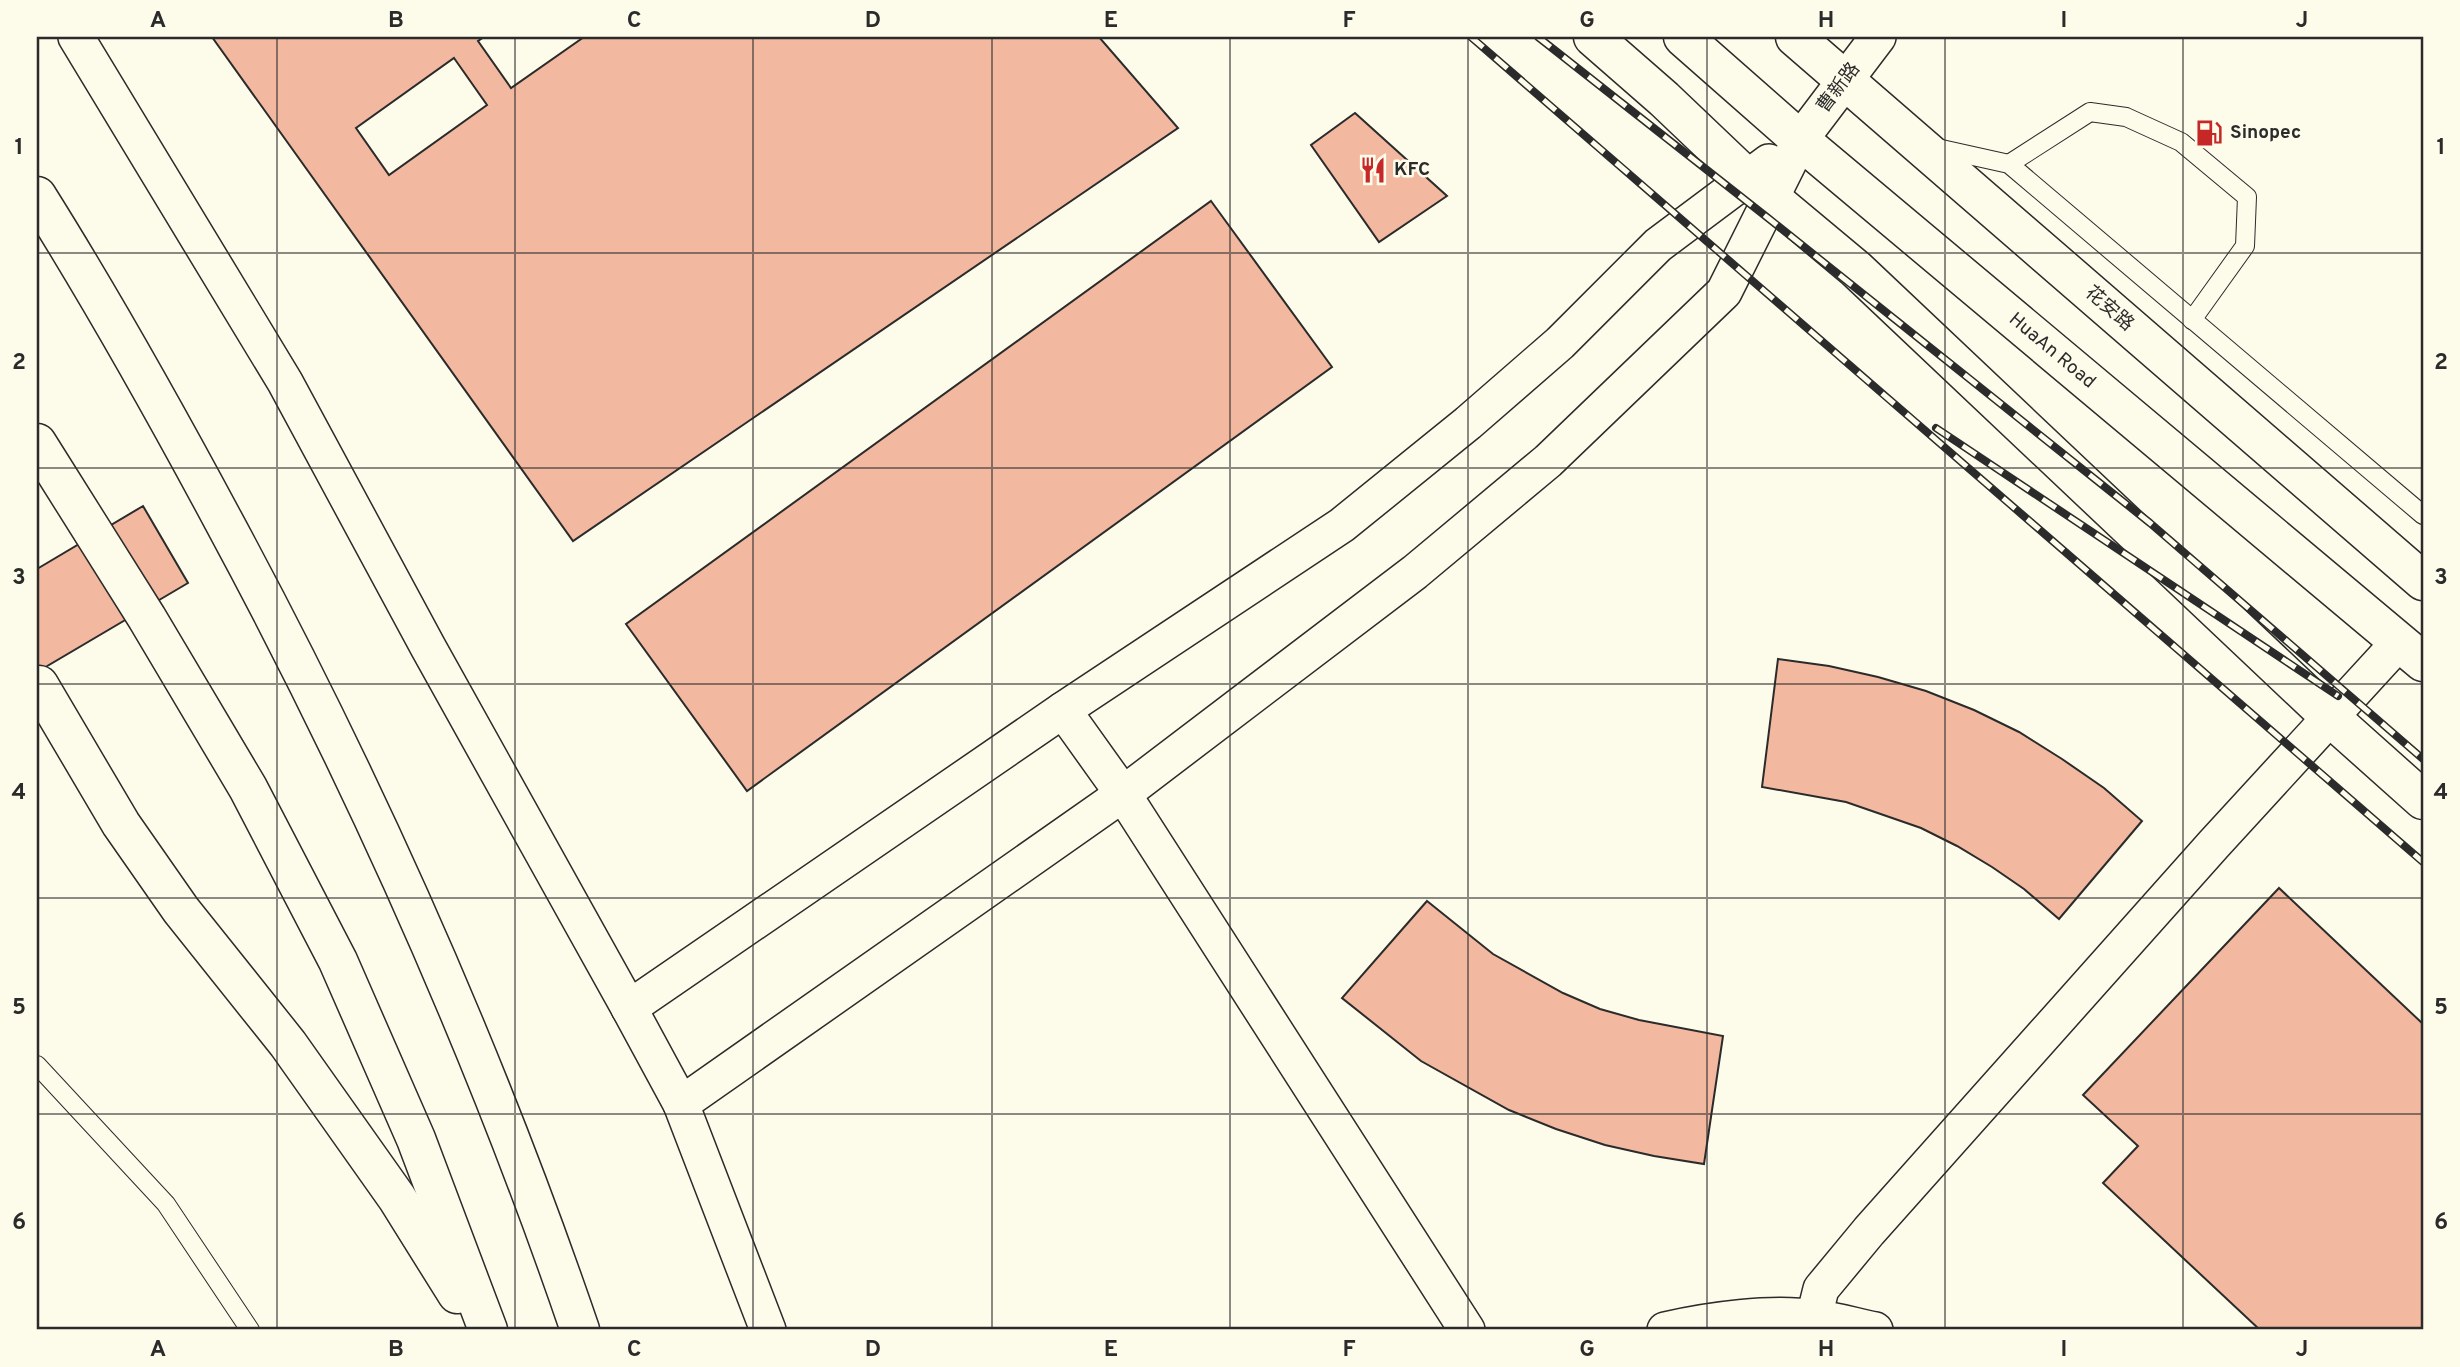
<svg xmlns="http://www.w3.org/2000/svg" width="2460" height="1367" viewBox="0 0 2460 1367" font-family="Overpass,'Noto Sans SC',sans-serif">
<rect width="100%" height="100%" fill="#fdfbea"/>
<!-- building -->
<g fill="#f2b8a0" stroke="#2b2b2b" stroke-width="2" fill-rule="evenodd">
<path d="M212,37h272l-6,4 33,47 73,-51h515l79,91 -605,413zM454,58l33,47 -98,70 -33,-47z"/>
<path d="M1355,113l92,83 -68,46 -68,-97z"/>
<path d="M1211,201l121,166 -585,424 -121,-167z"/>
<path d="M143,506l45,77 -151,89v-103z"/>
<path d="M1778,659l51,7 49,11 48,14 48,19 45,22 43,27 42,29 38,33 -83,98 -35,-30 -32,-22 -35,-21 -36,-18 -75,-26 -84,-15z"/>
<path d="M2279,888l144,136v306h-163l-157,-147 35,-37 -55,-51z"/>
<path d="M1427,901l66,53 70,39 37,16 39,11 84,16 -19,128 -50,-8 -49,-11 -49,-16 -47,-19 -88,-49 -79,-63z"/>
</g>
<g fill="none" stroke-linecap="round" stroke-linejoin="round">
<!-- lane casing -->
<g stroke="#2b2b2b" stroke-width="20">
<g id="lane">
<path d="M1937,148l72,16 414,351"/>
<path d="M2009,164l81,-52 36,5 55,25 66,55 -2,49 -53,74"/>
<path d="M37,1065l129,139 84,126"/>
</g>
</g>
<!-- street casing -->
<g stroke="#2b2b2b" stroke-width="38">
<g id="street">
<path d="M76,37l209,345 143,265 201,361 52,96 87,226"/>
<path d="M1063,710l60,84 344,536"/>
<path d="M629,1008l434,-298 279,-185 126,-102 92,-80 98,-98 111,-83"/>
<path d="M681,1104l442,-310 292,-222 133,-111 176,-169 76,-152 78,-103"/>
<path d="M1814,1317l7,-28 48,-58 345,-387 177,-193"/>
<path d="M1665,1330c43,-10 107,-19 151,-12 20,2 39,8 59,12"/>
</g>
</g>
<!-- highway casing -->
<g stroke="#2b2b2b" stroke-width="41">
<g id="highway">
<path d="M1593,37l71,62 83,79 109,91 474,448 93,83"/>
<path d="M1683,37l117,103 623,522"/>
<path d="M1795,37l628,544"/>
<path d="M37,196c66,105 127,214 186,324 141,261 261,529 357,810"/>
<path d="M37,443l110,175 101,170 90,173 78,178 72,191"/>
<path d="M39,685l82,139 60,86 107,134 109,154 60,96"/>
</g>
</g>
<!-- lane -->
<use href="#lane" stroke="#fdfbea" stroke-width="18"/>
<!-- street -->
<use href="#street" stroke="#fdfbea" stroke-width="35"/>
<!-- highway -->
<use href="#highway" stroke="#fdfbea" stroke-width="38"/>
<!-- rail casing -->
<g stroke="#2b2b2b" stroke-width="8">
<g id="rail">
<path d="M1471,37l952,825"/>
<path d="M1538,37l230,181 382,305 273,236"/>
<path d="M1936,428l402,268"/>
</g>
</g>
<!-- rail -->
<use href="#rail" stroke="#fdfbea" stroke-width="5" stroke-dasharray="16" stroke-linecap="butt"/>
</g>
<!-- grid -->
<path fill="none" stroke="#2b2b2b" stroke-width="2" stroke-opacity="0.55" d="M277,37v1293M515,37v1293M753,37v1293M992,37v1293M1230,37v1293M1468,37v1293M1707,37v1293M1945,37v1293M2183,37v1293M37,253h2386M37,468h2386M37,684h2386M37,898h2386M37,1114h2386"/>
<!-- icons -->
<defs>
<g id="fuel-bare" transform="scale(2.1)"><path d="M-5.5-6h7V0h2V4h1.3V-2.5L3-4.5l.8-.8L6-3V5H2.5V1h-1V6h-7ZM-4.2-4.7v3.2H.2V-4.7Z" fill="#c62828" stroke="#fdfbea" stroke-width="2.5" paint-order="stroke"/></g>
<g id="restaurant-bare" transform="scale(2.1)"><path d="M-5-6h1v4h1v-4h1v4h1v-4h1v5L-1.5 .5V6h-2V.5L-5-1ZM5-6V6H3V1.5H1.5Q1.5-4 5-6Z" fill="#c62828" stroke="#fdfbea" stroke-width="2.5" paint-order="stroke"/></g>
</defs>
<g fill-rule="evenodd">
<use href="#fuel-bare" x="2209" y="133"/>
<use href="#restaurant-bare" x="1373" y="170"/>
</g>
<g text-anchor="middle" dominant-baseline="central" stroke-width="5" stroke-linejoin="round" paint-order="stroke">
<!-- street labels -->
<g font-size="19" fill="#2b2b2b" stroke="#fdfbea">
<text transform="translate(1839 88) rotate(-53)">曹新路</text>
<text transform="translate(2109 309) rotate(41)">花安路</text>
<text transform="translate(2052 351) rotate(40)">HuaAn Road</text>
</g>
<!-- poi labels -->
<g font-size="19" font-weight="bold" fill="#2b2b2b" stroke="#fdfbea" text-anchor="start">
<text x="2230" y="133">Sinopec</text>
<text x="1394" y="170">KFC</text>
</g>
</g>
<!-- border -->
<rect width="2460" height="1367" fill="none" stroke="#fdfbea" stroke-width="77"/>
<rect x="38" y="38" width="2384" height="1290" fill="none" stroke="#2b2b2b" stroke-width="2.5"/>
<g font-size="23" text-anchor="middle" font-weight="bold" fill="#2b2b2b">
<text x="158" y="27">A</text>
<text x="396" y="27">B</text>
<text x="634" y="27">C</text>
<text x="873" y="27">D</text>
<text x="1111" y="27">E</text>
<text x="1349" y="27">F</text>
<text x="1587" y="27">G</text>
<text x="1826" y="27">H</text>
<text x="2064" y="27">I</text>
<text x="2302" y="27">J</text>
<text x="19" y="154">1</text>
<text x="2441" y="154">1</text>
<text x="19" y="369">2</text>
<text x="2441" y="369">2</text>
<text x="19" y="584">3</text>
<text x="2441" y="584">3</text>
<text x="19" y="799">4</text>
<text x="2441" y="799">4</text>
<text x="19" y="1014">5</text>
<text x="2441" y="1014">5</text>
<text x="19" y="1229">6</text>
<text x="2441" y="1229">6</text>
<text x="158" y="1356">A</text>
<text x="396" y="1356">B</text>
<text x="634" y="1356">C</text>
<text x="873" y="1356">D</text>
<text x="1111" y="1356">E</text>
<text x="1349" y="1356">F</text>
<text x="1587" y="1356">G</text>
<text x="1826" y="1356">H</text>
<text x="2064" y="1356">I</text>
<text x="2302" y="1356">J</text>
</g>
</svg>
